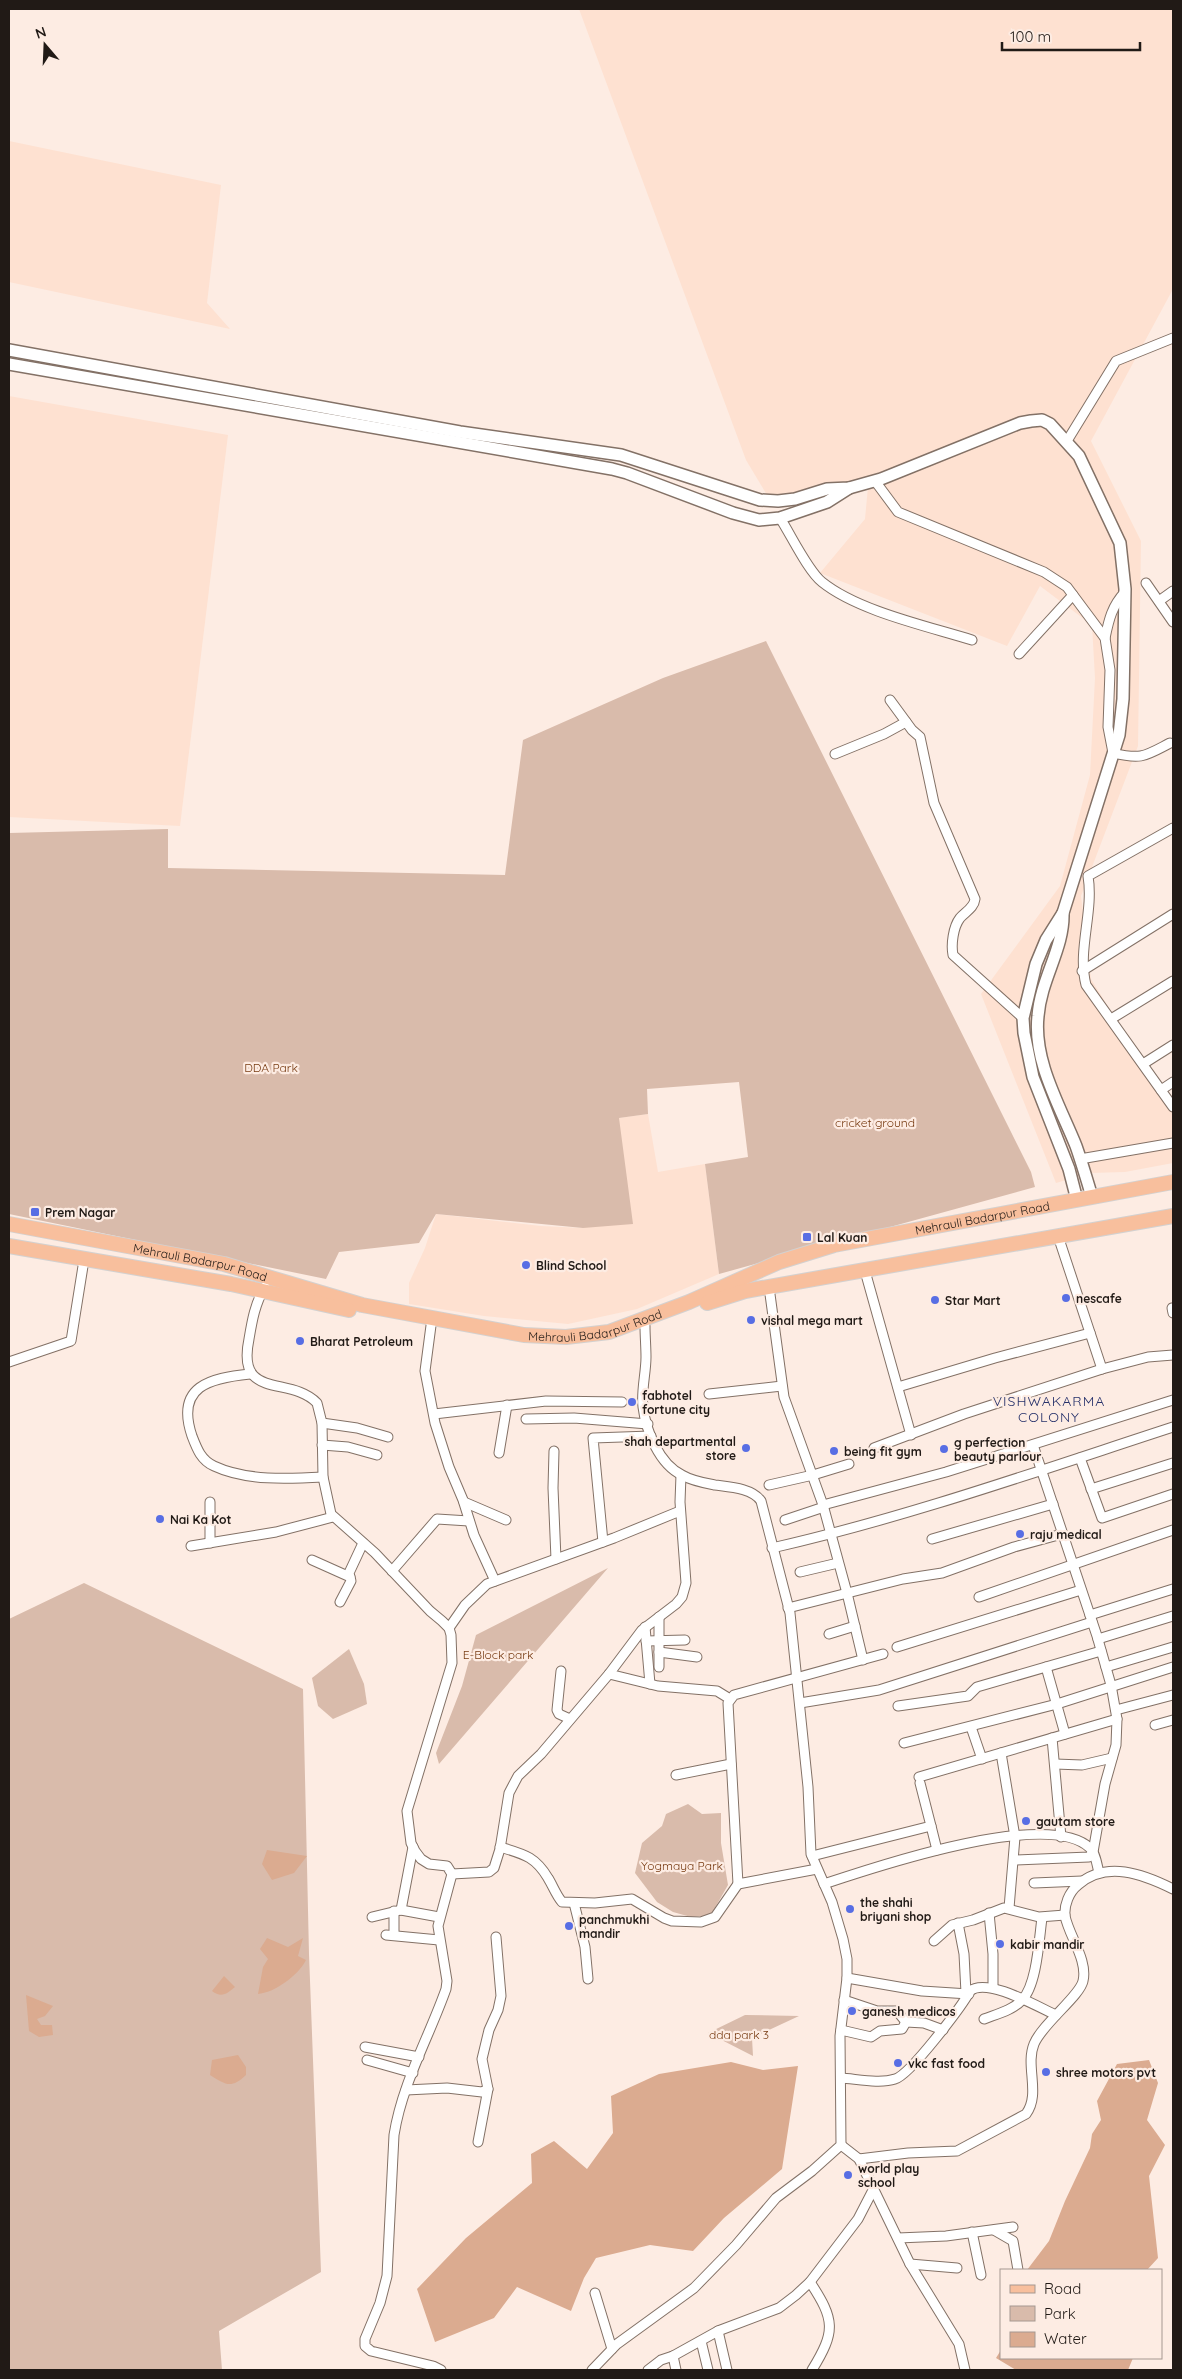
<svg xmlns="http://www.w3.org/2000/svg" width="1182" height="2379" viewBox="0 0 1182 2379" font-family="Quicksand,sans-serif">
<rect width="100%" height="100%" fill="#fdece3"/>
<!-- built -->
<g fill="#fee1d1">
<path d="M579,9h594v280l-82,152 50,100 -3,205 -57,150 10,83 82,133v51l-48,9 -35,1 -34,10 -75,-189 79,-108 30,-111 5,-97 -3,-53 -52,-39 -33,60 -187,-73 45,-54 4,-43 -47,24 -49,5 -27,-45z"/>
<path d="M9,141l212,44 -14,118 23,26 -221,-47z"/>
<path d="M9,396l219,39 -48,391 -171,-9z"/>
<path d="M648,1114l10,58 47,-8 14,110 -82,35 -69,15 -84,-8 -75,-12v-21l16,-35 11,-34 105,12 42,2 36,-110z"/>
</g>
<!-- green -->
<g fill="#d9bbab">
<path d="M766,641l265,531 4,15 -316,87 -14,-110 43,-7 -9,-75 -92,7 1,25 -29,4 14,106 -50,4 -147,-14 -17,29 -80,9 -13,27 -317,-65v-381l159,-4v39l337,7 18,-135 140,-62z"/>
<path d="M608,1568l-169,196 -3,-11 26,-67 14,-51z"/>
<path d="M84,1583l219,106 6,265 12,318 -102,59 3,39h-213v-751z"/>
<path d="M349,1649l15,35 3,20 -34,15 -15,-13 -6,-28z"/>
<path d="M688,1804l14,10 19,-1v30l7,42 -16,28 -9,3 -12,1 -18,-5 -16,-10 -22,-29 7,-30 20,-17 4,-12z"/>
<path d="M745,2015l54,1 -47,22 1,18 -45,-23z"/>
</g>
<!-- water -->
<g fill="#dbab90">
<path d="M267,1850l40,6 -13,17 -22,7 -10,-16z"/>
<path d="M267,1938l21,9 15,-9 -5,18 8,4c-7,15 -32,33 -48,34l5,-27 5,-8 -8,-10z"/>
<path d="M224,1976l11,11c-8,7 -14,11 -23,4z"/>
<path d="M26,1995l27,11 -8,10 -8,3 4,6h11l1,10 -14,2 -10,-6z"/>
<path d="M238,2055l8,12v8c-15,14 -20,10 -36,0l2,-15z"/>
<path d="M1149,2060l9,23 -11,37 18,25 -16,31 9,82 -11,12h-120l22,-29 16,-40 25,-53 2,-14 9,-14 -4,-19 20,-37z"/>
<path d="M731,2062l32,8 35,-4 -16,103 -58,49 -31,33 -43,-6 -54,13 -12,20 -13,33 -54,-24 -23,31 -59,24 -18,-53 49,-51 66,-55 -1,-29 23,-13 33,28 26,-36 -2,-37 48,-22z"/>
<path d="M1001,2350v8h132l-5,12h-112l-20,-12z"/>
</g>
<g fill="none" stroke-linecap="round" stroke-linejoin="round">
<!-- minor casing -->
<g stroke="#837166" stroke-width="11">
<g id="minor">
<path d="M1067,441l49,-80 57,-23"/>
<path d="M875,481l23,31 146,60 23,15 38,51 5,32 -2,57 5,26c29,7 32,3 57,-10"/>
<path d="M780,518c11,17 28,53 42,64 36,29 105,44 150,58"/>
<path d="M1146,583l27,39"/>
<path d="M1159,601l14,-10"/>
<path d="M1105,638c4,-19 7,-32 20,-46"/>
<path d="M1019,654l54,-59"/>
<path d="M890,700l22,30 8,7 14,66 41,96c-1,9 -10,13 -15,19 -7,9 -9,27 -7,37l70,63"/>
<path d="M835,754l49,-20 22,-12"/>
<path d="M1173,828l-85,48c6,36 -11,74 -2,109l87,122"/>
<path d="M1082,971l91,-57"/>
<path d="M1111,1019l62,-38"/>
<path d="M1143,1064l30,-19"/>
<path d="M1161,1090l12,-8"/>
<path d="M1080,1159l93,-16"/>
<path d="M1058,1236l44,133"/>
<path d="M865,1271l46,164"/>
<path d="M265,1287c-10,16 -13,34 -16,52 -13,62 41,36 68,64l5,20 1,54 8,37 44,39 55,58 12,10 7,7 2,7 1,28 -45,148 4,32 4,8 6,8 8,5 18,2 5,8 -14,52 9,55 -1,8c-17,48 -44,95 -52,146l-7,141 -7,27 -15,36v7l6,5 62,15 8,4"/>
<path d="M769,1287l15,110 39,108 24,88 16,67"/>
<path d="M1172,1308l1,5"/>
<path d="M432,1318l-7,53 10,52 14,44 14,33 11,35 21,46"/>
<path d="M9,1362l62,-21 13,-81"/>
<path d="M250,1374c-40,4 -75,12 -58,62 5,13 9,24 22,30 32,15 74,13 109,11"/>
<path d="M898,1387l97,-29 95,-25"/>
<path d="M709,1394l73,-8"/>
<path d="M434,1414l112,-13 76,1"/>
<path d="M526,1419l48,-1 74,6"/>
<path d="M322,1423l35,5 31,9"/>
<path d="M322,1445l26,2 29,8"/>
<path d="M874,1448l90,-34 138,-45 46,-12 25,-2"/>
<path d="M554,1451l-1,37 3,71"/>
<path d="M499,1453l8,-48"/>
<path d="M1080,1458l22,60 71,-24"/>
<path d="M769,1485l44,-10 36,-11"/>
<path d="M1091,1489l82,-26"/>
<path d="M210,1502v41"/>
<path d="M464,1502l42,18"/>
<path d="M823,1505l123,-33 227,-72"/>
<path d="M785,1520l39,-13"/>
<path d="M932,1539l121,-35"/>
<path d="M603,1542l-10,-104 58,-2"/>
<path d="M191,1546l85,-14 57,-15"/>
<path d="M772,1548c136,-31 269,-78 401,-121"/>
<path d="M312,1560l38,17"/>
<path d="M392,1571l45,-52 32,2"/>
<path d="M800,1572l38,-9"/>
<path d="M979,1597l194,-67"/>
<path d="M340,1602l11,-21 -2,-8 14,-30"/>
<path d="M788,1608l115,-29 39,-6 72,-26 48,-13"/>
<path d="M1090,1615l83,-26"/>
<path d="M659,1617v50"/>
<path d="M645,1627l5,57"/>
<path d="M449,1628l16,-23 22,-21 127,-46 66,-27"/>
<path d="M829,1634l26,-8"/>
<path d="M1098,1639l75,-23"/>
<path d="M646,1641l39,-1"/>
<path d="M897,1647l184,-57"/>
<path d="M659,1652l38,5"/>
<path d="M1046,1667l19,67"/>
<path d="M1106,1667l67,-20"/>
<path d="M561,1671l-4,39 2,4 11,5"/>
<path d="M609,1674l49,12 59,5 13,8"/>
<path d="M800,1703l79,-13 213,-68"/>
<path d="M898,1706l70,-10 9,-9 124,-36"/>
<path d="M1116,1710l57,-15"/>
<path d="M1155,1725l18,-5"/>
<path d="M971,1727l11,32"/>
<path d="M1052,1738l9,99"/>
<path d="M904,1743l153,-39 116,-37"/>
<path d="M1001,1753l14,84 -6,71"/>
<path d="M1055,1764l27,1 30,-7"/>
<path d="M676,1775l55,-11"/>
<path d="M919,1777l198,-58"/>
<path d="M931,1826l6,24"/>
<path d="M500,1847c23,7 35,9 48,31 5,8 8,17 14,24l33,1 37,-4 32,19 8,3 29,1 14,-5 23,-33"/>
<path d="M812,1856l119,-30 -11,-43"/>
<path d="M1014,1860l75,-3 4,-5 12,-68 11,-39 1,-26 -6,-34 -14,-49 -64,-191"/>
<path d="M817,1869l-79,15 -10,-181 6,-8 149,-41"/>
<path d="M452,1874l37,-2 5,-4 6,-19 9,-56 9,-17 23,-22 68,-80 33,-44 34,-26 6,-7 4,-14 -6,-81 1,-27"/>
<path d="M1034,1883l48,-2"/>
<path d="M824,1884c51,-17 224,-76 266,-36 6,6 7,17 9,25"/>
<path d="M574,1903l11,44 3,32"/>
<path d="M401,1910l12,-63"/>
<path d="M989,1913l4,41v34"/>
<path d="M372,1917l29,-7 38,7"/>
<path d="M958,1923l6,31 2,39"/>
<path d="M386,1935l53,5"/>
<path d="M394,1935v-24"/>
<path d="M934,1941l18,-16 21,-5 31,-12 35,9 26,-2"/>
<path d="M847,1978l75,13 47,3"/>
<path d="M844,2000l33,11h20l9,11 18,1 19,7"/>
<path d="M984,2019c13,-5 29,-9 38,-19 15,-15 17,-61 20,-82"/>
<path d="M841,2030l30,7 9,-6 22,-2 4,-7"/>
<path d="M365,2047l54,10"/>
<path d="M367,2060l46,13"/>
<path d="M841,2078c16,1 39,6 54,1 15,-4 67,-73 75,-88 17,-14 68,16 86,24"/>
<path d="M406,2090l41,-2 35,4 6,-3 -6,-30 7,-29 9,-20 3,-14 -5,-59"/>
<path d="M478,2142l10,-53"/>
<path d="M841,2145l18,14 51,105 49,80 6,26"/>
<path d="M859,2159l49,-6 49,-2 69,-37c15,-20 -1,-48 8,-70 8,-20 46,-48 49,-63 5,-21 -14,-45 -18,-65 -1,-11 4,-24 13,-31 28,-25 65,-11 95,4"/>
<path d="M994,2230l19,11 5,29"/>
<path d="M972,2232l9,43"/>
<path d="M898,2238l48,-2 67,-9"/>
<path d="M910,2264l47,4"/>
<path d="M810,2282c25,38 26,49 2,88"/>
<path d="M595,2293l17,56"/>
<path d="M718,2331l9,39"/>
<path d="M701,2341l7,29"/>
<path d="M673,2356l3,14"/>
<path d="M592,2370l25,-26 77,-56 42,-43 40,-47 36,-27 29,-26 -1,-109 7,-58v-19l-4,-20 -11,-37 -21,-48 -3,-67 -18,-174 -29,-112c-9,-13 -32,-14 -46,-16 -11,-2 -23,-4 -33,-10 -23,-11 -36,-44 -39,-68 -2,-16 3,-34 3,-50 0,-10 -1,-21 -1,-31"/>
<path d="M648,2370l13,-10 12,-4 45,-25 61,-23 17,-13 14,-13 48,-63 15,-29"/>
</g>
</g>
<!-- tertiary casing -->
<g stroke="#837166" stroke-width="14">
<g id="tertiary">
<path d="M9,350l451,82 161,23 139,45 18,1 17,-2 32,-10 22,-1 32,-9 139,-56 11,-2 11,-1 8,4 29,32 41,87 5,46 -2,110 -4,36 -56,178c1,36 -22,65 -25,103 -5,45 22,90 38,130 6,17 11,34 16,51"/>
<path d="M9,364l603,105 15,4 106,40 26,7 21,-2 47,-16 22,-14"/>
<path d="M1063,913l-17,27 -10,24 -13,54 1,15 9,44 36,92 8,31"/>
</g>
</g>
<!-- primary casing -->
<g stroke="#d3d1d0" stroke-width="16">
<g id="primary">
<path id="s1" d="M9,1224l215,40 138,41 162,30 42,2 43,-5 80,-30 90,-40 55,-17 339,-63"/>
<path d="M9,1246l222,38 118,26"/>
<path d="M707,1303l38,-12 428,-75"/>
</g>
</g>
<!-- minor -->
<use href="#minor" stroke="#fff" stroke-width="9"/>
<!-- tertiary -->
<use href="#tertiary" stroke="#fff" stroke-width="11"/>
<!-- primary -->
<use href="#primary" stroke="#f8bf9d" stroke-width="14"/>
</g>
<!-- markers -->
<g fill="#586ee4" stroke="#fdece3" stroke-width="2">
<rect x="30" y="1207" width="10" height="10" rx="2.5"/>
<rect x="802" y="1232" width="10" height="10" rx="2.5"/>
<circle cx="526" cy="1265" r="5"/>
<circle cx="1066" cy="1298" r="5"/>
<circle cx="935" cy="1300" r="5"/>
<circle cx="751" cy="1320" r="5"/>
<circle cx="300" cy="1341" r="5"/>
<circle cx="632" cy="1402" r="5"/>
<circle cx="746" cy="1448" r="5"/>
<circle cx="944" cy="1449" r="5"/>
<circle cx="834" cy="1451" r="5"/>
<circle cx="160" cy="1519" r="5"/>
<circle cx="1020" cy="1534" r="5"/>
<circle cx="1026" cy="1821" r="5"/>
<circle cx="850" cy="1909" r="5"/>
<circle cx="569" cy="1926" r="5"/>
<circle cx="1000" cy="1944" r="5"/>
<circle cx="852" cy="2011" r="5"/>
<circle cx="898" cy="2063" r="5"/>
<circle cx="1046" cy="2072" r="5"/>
<circle cx="848" cy="2175" r="5"/>
</g>
<g text-anchor="middle" dominant-baseline="central" stroke-width="4.5" stroke-linejoin="round" paint-order="stroke">
<!-- park labels -->
<g font-size="12" fill="#773b12" stroke="#fdece3">
<text x="271" y="1067">DDA Park</text>
<text x="875" y="1122">cricket ground</text>
<text x="498" y="1654">E-Block park</text>
<text x="682" y="1865">Yogmaya Park</text>
<text x="739" y="2034">dda park 3</text>
</g>
<!-- poi labels -->
<g font-size="12" font-weight="bold" fill="#211a16" stroke="#fdece3" text-anchor="start">
<text x="45" y="1212">Prem Nagar</text>
<text x="817" y="1237">Lal Kuan</text>
<text x="536" y="1265">Blind School</text>
<text x="1076" y="1298">nescafe</text>
<text x="945" y="1300">Star Mart</text>
<text x="761" y="1320">vishal mega mart</text>
<text x="310" y="1341">Bharat Petroleum</text>
<text x="642" y="1395">fabhotel<tspan x="642" dy="14">fortune city</tspan></text>
<text x="736" y="1441" text-anchor="end">shah departmental<tspan x="736" dy="14">store</tspan></text>
<text x="954" y="1442">g perfection<tspan x="954" dy="14">beauty parlour</tspan></text>
<text x="844" y="1451">being fit gym</text>
<text x="170" y="1519">Nai Ka Kot</text>
<text x="1030" y="1534">raju medical</text>
<text x="1036" y="1821">gautam store</text>
<text x="860" y="1902">the shahi<tspan x="860" dy="14">briyani shop</tspan></text>
<text x="579" y="1919">panchmukhi<tspan x="579" dy="14">mandir</tspan></text>
<text x="1010" y="1944">kabir mandir</text>
<text x="862" y="2011">ganesh medicos</text>
<text x="908" y="2063">vkc fast food</text>
<text x="1056" y="2072">shree motors pvt</text>
<text x="858" y="2168">world play<tspan x="858" dy="14">school</tspan></text>
</g>
<!-- street labels -->
<g font-size="12" fill="#211a16" stroke="#fdece3">
<text stroke="none"><textPath href="#s1" startOffset="1005">Mehrauli Badarpur Road</textPath></text>
<text stroke="none"><textPath href="#s1" startOffset="195">Mehrauli Badarpur Road</textPath></text>
<text stroke="none"><textPath href="#s1" startOffset="600">Mehrauli Badarpur Road</textPath></text>
</g>
<!-- neighbourhood labels -->
<g font-size="14" letter-spacing="1" fill="#27326b" stroke="#fdece3">
<text x="1049" y="1401">VISHWAKARMA<tspan x="1049" dy="16">COLONY</tspan></text>
</g>
</g>
<!-- border -->
<rect width="1182" height="2379" fill="none" stroke="#211a16" stroke-width="20"/>
<!-- legend -->
<rect x="1000" y="2269" width="162" height="90" fill="#fdece3" stroke="#a59891"/>
<rect x="1010" y="2285" width="25" height="8" fill="#f8bf9d" stroke="#a59891"/>
<text x="1044" y="2294" font-size="15" fill="#211a16">Road</text>
<rect x="1010" y="2306" width="25" height="15" fill="#d9bbab" stroke="#a59891"/>
<text x="1044" y="2319" font-size="15" fill="#211a16">Park</text>
<rect x="1010" y="2332" width="25" height="15" fill="#dbab90" stroke="#a59891"/>
<text x="1044" y="2344" font-size="15" fill="#211a16">Water</text>
<!-- north arrow -->
<g transform="translate(45 45) rotate(341)" stroke="#fdece3" stroke-width="4" paint-order="stroke">
<path d="M0-4L9 19L0 12L-9 19Z" fill="#211a16"/>
<text y="-8" font-size="14" font-weight="bold" text-anchor="middle" fill="#211a16">N</text>
</g>
<!-- scale -->
<path d="M1002 42v8h138v-8" fill="none" stroke="#211a16" stroke-width="2.5"/>
<text x="1010" y="42" font-size="15" fill="#211a16" stroke="#fdece3" stroke-width="4" paint-order="stroke">100 m</text>
</svg>
